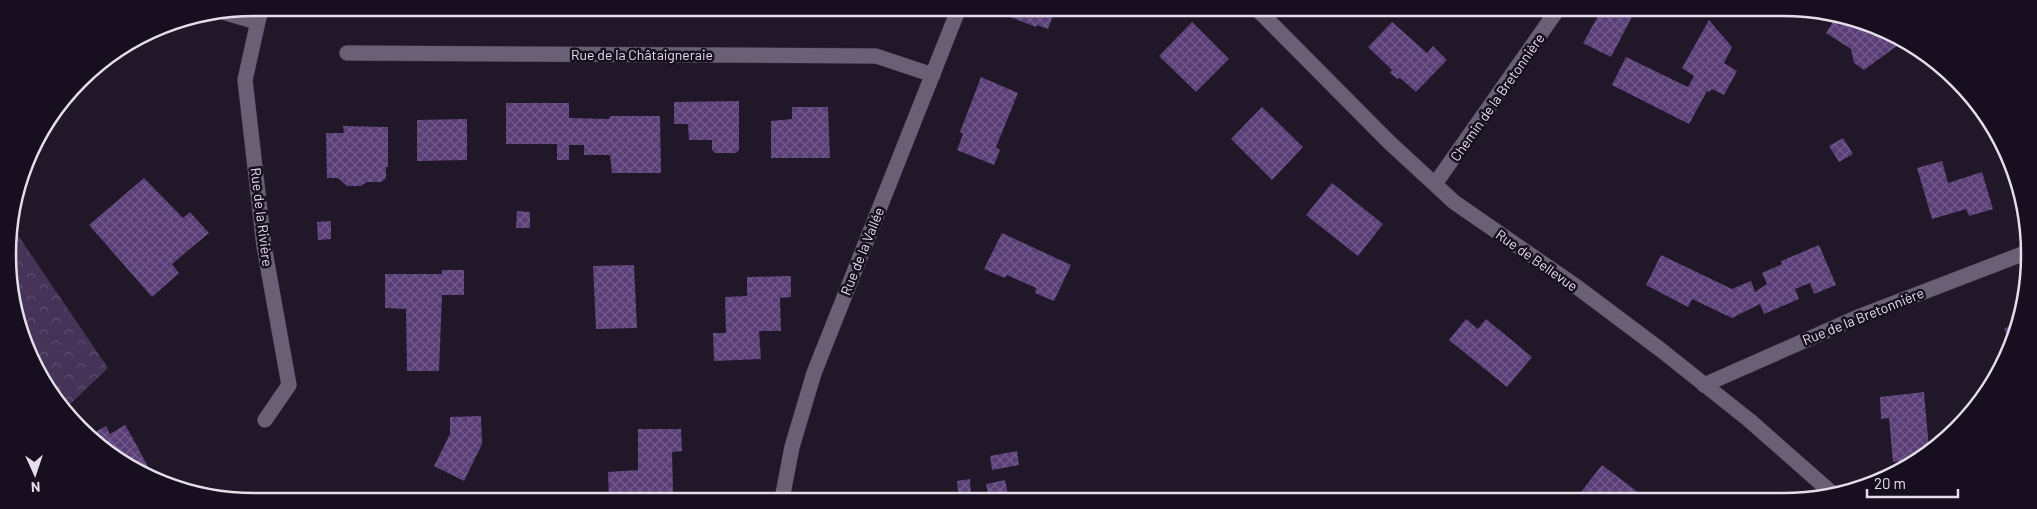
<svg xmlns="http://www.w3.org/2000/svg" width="2037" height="509" viewBox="0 0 2037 509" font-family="Barlow,sans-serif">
<defs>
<pattern id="forest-crowns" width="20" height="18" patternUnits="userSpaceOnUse" patternTransform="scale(1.25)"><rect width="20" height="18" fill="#453358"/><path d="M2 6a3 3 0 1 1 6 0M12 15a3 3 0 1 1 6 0" fill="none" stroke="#605070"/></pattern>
<pattern id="building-cross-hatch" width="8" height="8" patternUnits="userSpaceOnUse" patternTransform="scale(1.25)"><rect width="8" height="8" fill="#5a3f76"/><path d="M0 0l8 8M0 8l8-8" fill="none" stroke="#725a8a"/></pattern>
</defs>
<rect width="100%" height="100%" fill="#201729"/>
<!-- forest -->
<path fill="url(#forest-crowns)" d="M11,225l97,143 -44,42 -5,-5 -43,-86 -8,-81z"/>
<!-- building -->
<g fill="url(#building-cross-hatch)">
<path d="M703,8h61v5l-61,-1z"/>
<path d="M1008,9h43l4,1 -7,19 -11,-4 -1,2 -31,-12z"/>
<path d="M1602,9h34l-25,48 -28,-14z"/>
<path d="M1836,17l69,23 -41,30 -10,-7 -3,-14 -25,-16z"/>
<path d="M1709,20l23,27 -8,16 13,8 -13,24 -12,-6 -3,3 -2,-1 -18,33 -77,-39 14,-28 62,30 6,-11 -12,-8z"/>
<path d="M1192,22l37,37 -33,33 -37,-36z"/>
<path d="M1392,22l35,31 6,-7 14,14 -31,32 -16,-14 -3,1 -7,-6 2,-3 -24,-23z"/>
<path d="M981,77l37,16 -22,54 4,3 -6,15 -37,-15 6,-16 -3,-2z"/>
<path d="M739,101v49l-3,3h-21l-3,-3v-10h-23l-1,-16h-14v-22z"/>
<path d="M506,103h63v15l40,1 1,-3h50l1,57h-49l-2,-18h-26v-10h-15v15h-12v-16h-51z"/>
<path d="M792,107h36l2,51h-59v-37l21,-2z"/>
<path d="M1262,107l41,40 -31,33 -41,-41z"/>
<path d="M467,119v41l-50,1v-41z"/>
<path d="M343,126l45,1v40h-2v11l-5,4h-14l-6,4h-14l-9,-8h-11l-1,-45h18z"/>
<path d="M1843,138l10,16 -14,8 -10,-16z"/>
<path d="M1942,161l6,22 34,-11 11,37 -24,7 -3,-7 -34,10 -15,-51z"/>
<path d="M144,178l39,40 7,-6 19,21 -37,31 7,9 -27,24 -63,-72z"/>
<path d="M1332,183l51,41 -25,32 -52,-41z"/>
<path d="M517,211l13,1v16h-14z"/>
<path d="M331,221v18l-13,1 -1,-18z"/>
<path d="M1002,233l69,32 -17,36 -19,-8 1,-5 -29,-13 -2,3 -21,-9z"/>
<path d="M1819,245l17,40 -22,9 -4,-11 -15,6 4,10 -35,15 -4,-10 -28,14 -40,-19 -4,8 -42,-22 15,-30 71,34 19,-8 4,11 12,-8 -5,-11 20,-9 -1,-3z"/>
<path d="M634,265l3,63 -41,1 -3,-63z"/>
<path d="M442,270h22v25h-22l-3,76h-32l-1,-62 -21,-1v-34h57z"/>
<path d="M791,276v21l-11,1 1,33h-22l2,28 -47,2 -1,-28h13l-1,-36 22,-1v-19z"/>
<path d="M1466,319l12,10 8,-10 46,38 -25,30 -58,-47z"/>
<path d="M2016,323l-4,13 -1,6 -7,-13z"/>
<path d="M1924,392l5,57 -15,11 -21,2 -4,-44 -8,1 -1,-22z"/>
<path d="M481,416l1,28 -18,37 -30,-15 16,-32v-17z"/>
<path d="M125,425l6,10 22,41 -22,-8 -39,-34 14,-8 4,8z"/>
<path d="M638,429h43l1,22 -10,1 1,40 -33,1v6h-31l-1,-27 30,-2z"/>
<path d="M1017,451l2,14 -27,5 -2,-14z"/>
<path d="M1602,465l45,34h-66l-4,-2z"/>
<path d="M970,479l1,20h-12l-2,-18z"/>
<path d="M1005,480l4,19h-20l-3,-15z"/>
</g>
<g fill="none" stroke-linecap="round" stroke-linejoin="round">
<!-- minor casing -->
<g stroke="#3a3341" stroke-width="16">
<g id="minor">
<path d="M261,8l-16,72 19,166 25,139 -24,35"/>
<path d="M1257,9l133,134 64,59 123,85 84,63 88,70 84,74"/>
<path d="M226,13l31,9"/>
<path d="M347,53l529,3 57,19"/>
<path d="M1435,184l123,-175"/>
<path d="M1704,385l154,-68 167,-64"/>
</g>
</g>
<!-- tertiary casing -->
<g stroke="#3a3341" stroke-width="16">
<path id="tertiary" d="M782,499l10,-52 22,-74 145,-365"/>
</g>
<!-- minor -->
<use href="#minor" stroke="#6a6076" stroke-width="15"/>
<!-- tertiary -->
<use href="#tertiary" stroke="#6a6076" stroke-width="15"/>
</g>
<g text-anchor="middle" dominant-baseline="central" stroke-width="5" stroke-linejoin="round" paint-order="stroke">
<!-- street labels -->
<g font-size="14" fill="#e3deea" stroke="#170e1f">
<text x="642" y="54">Rue de la Châtaigneraie</text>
<text transform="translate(1497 97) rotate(-55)">Chemin de la Bretonnière</text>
<text transform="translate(262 217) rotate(83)">Rue de la Rivière</text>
<text transform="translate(862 251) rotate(-68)">Rue de la Vallée</text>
<text transform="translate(1537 260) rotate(35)">Rue de Bellevue</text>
<text transform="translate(1863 316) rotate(-22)">Rue de la Bretonnière</text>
</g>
</g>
<!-- crop -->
<path d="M0 0H2037V509H0ZM254 16H1783A238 238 0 0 1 2021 254V255A238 238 0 0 1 1783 493H254A238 238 0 0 1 16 255V254A238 238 0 0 1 254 16Z" fill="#170e1f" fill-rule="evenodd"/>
<path fill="none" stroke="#e3deea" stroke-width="2.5" d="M254 16H1783A238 238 0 0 1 2021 254V255A238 238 0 0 1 1783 493H254A238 238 0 0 1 16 255V254A238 238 0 0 1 254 16Z"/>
<!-- north arrow -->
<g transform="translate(35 474) rotate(177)" stroke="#170e1f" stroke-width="4" paint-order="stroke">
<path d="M0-4L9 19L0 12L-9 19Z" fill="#e3deea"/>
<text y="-8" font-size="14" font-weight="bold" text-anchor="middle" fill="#e3deea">N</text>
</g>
<!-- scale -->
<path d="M1867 489v8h91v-8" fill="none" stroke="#e3deea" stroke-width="2.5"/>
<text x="1874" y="489" font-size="15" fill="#e3deea" stroke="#170e1f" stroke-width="4" paint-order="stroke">20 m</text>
</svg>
